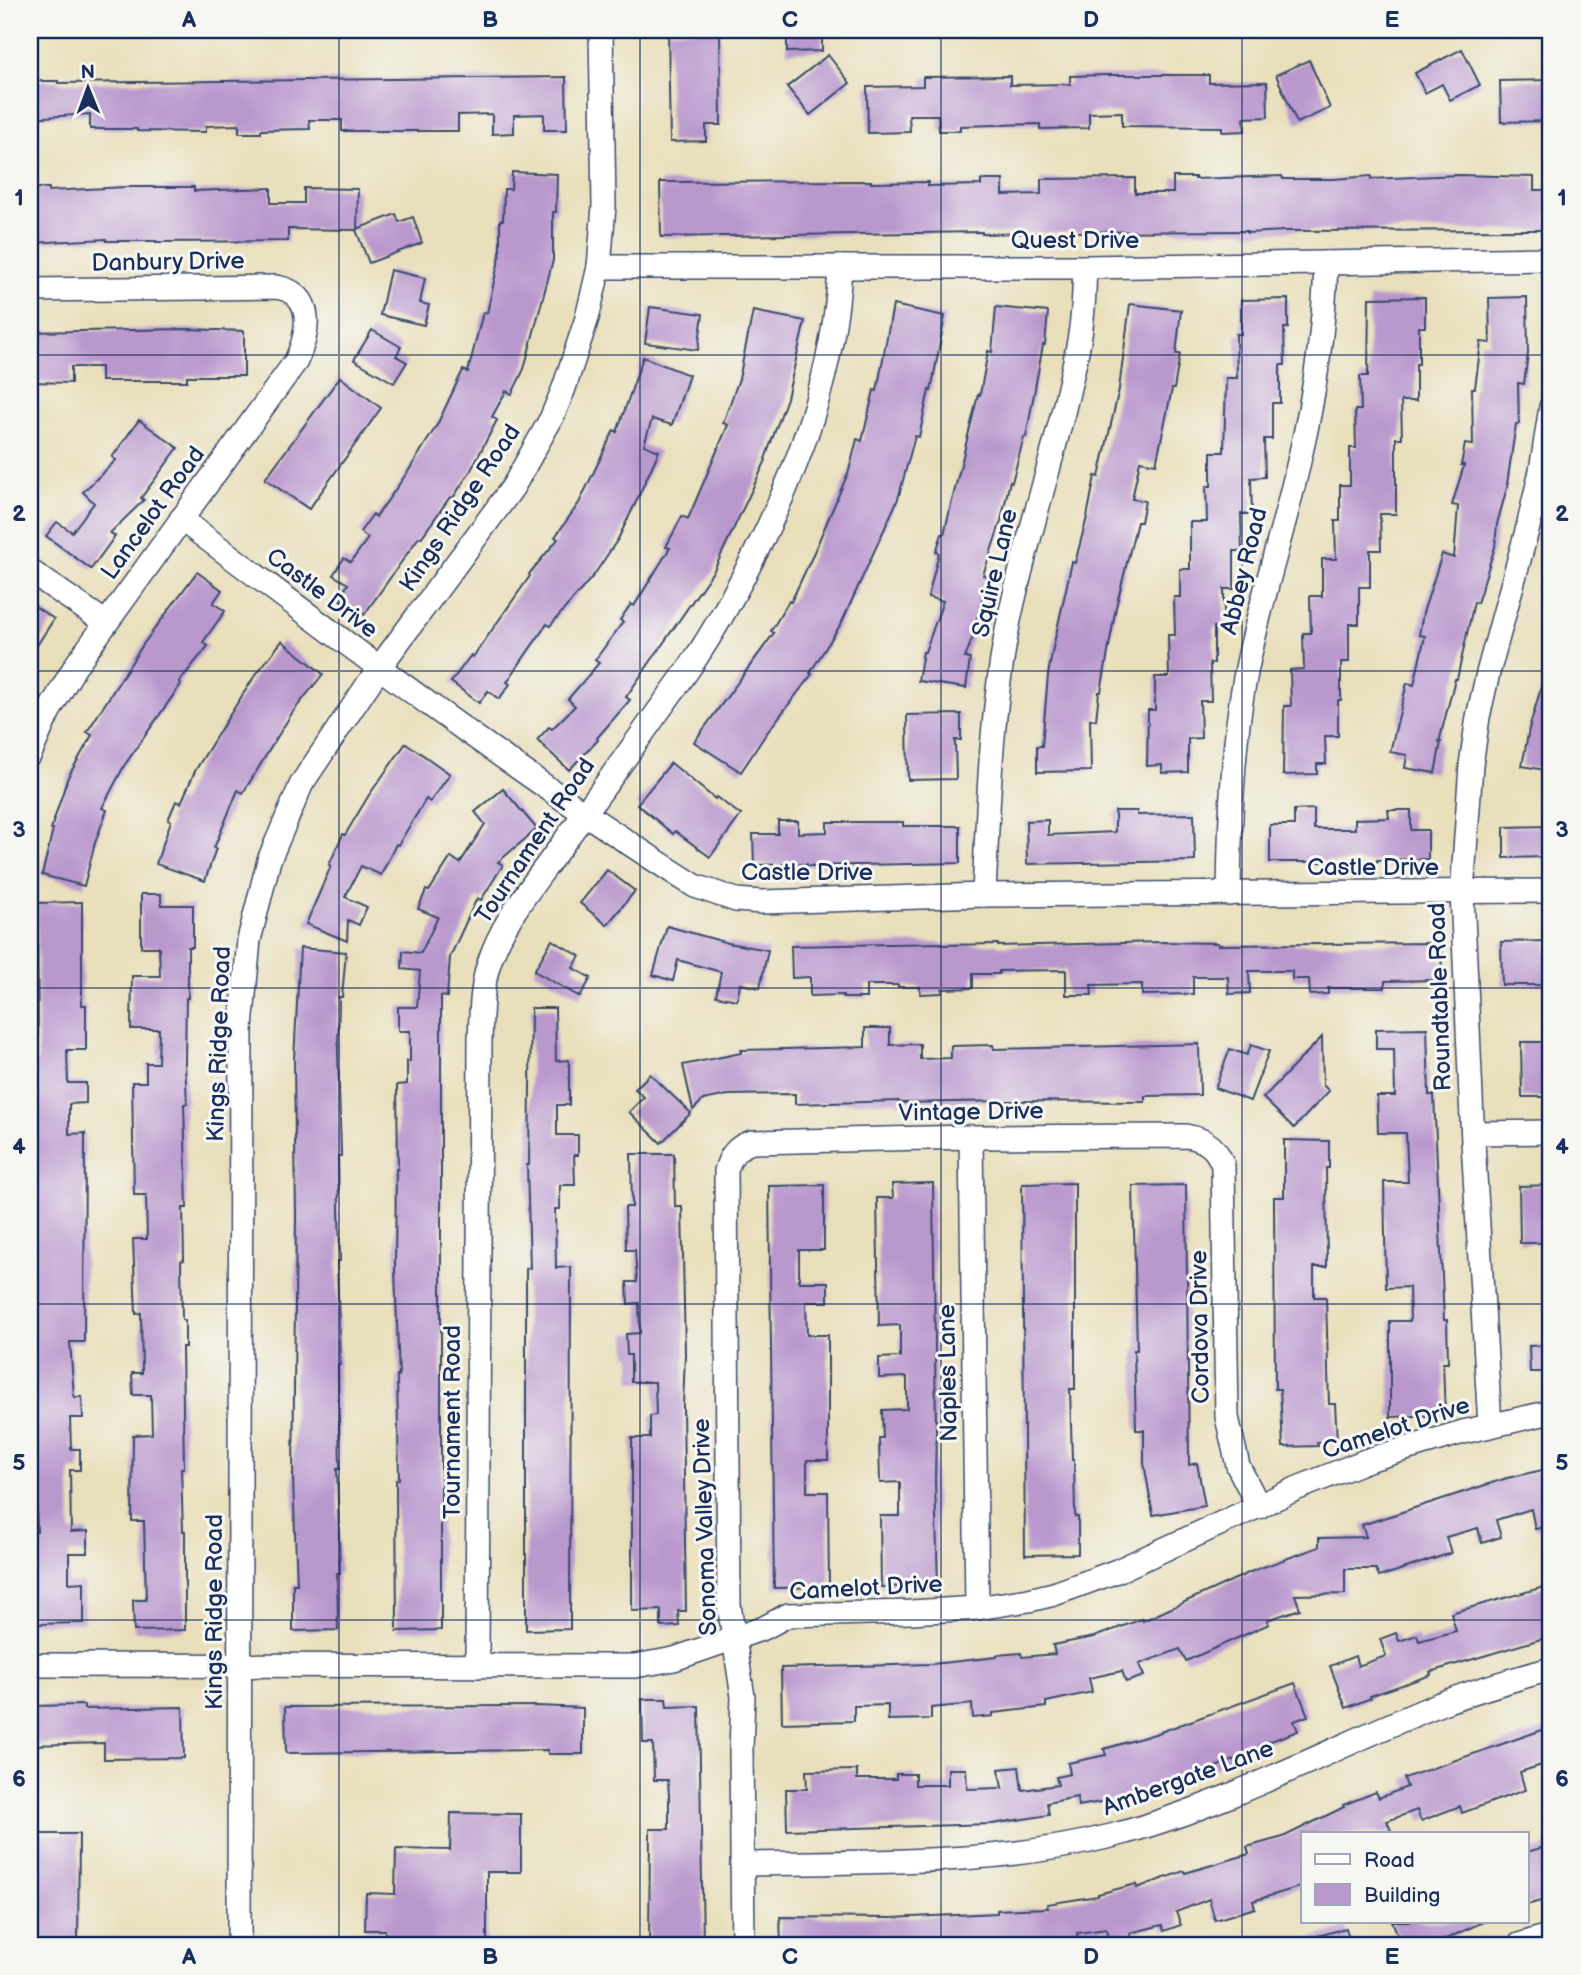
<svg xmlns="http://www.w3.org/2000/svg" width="1581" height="1975" viewBox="0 0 1581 1975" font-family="'Balsamiq Sans',sans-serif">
<rect width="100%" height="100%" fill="#f6f6f2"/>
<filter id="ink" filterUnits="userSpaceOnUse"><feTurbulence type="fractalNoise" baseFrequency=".0143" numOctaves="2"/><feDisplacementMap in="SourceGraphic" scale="14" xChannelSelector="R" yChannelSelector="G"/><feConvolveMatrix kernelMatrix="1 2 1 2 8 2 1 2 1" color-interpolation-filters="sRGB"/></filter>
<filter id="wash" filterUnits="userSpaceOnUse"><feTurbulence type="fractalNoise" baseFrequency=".00686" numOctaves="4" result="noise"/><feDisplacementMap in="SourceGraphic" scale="28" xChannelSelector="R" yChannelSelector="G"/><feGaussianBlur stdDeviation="1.57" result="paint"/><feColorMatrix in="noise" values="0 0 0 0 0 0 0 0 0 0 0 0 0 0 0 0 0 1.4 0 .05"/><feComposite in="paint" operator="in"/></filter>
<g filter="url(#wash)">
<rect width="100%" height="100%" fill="#e9dfbb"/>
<g id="blocks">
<!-- building -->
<g fill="#b998ce">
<path d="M668,30h52l1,95h-15v16l-36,1z"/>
<path d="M787,30h35v21l-35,1z"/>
<path d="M1462,49l18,36 -30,15 -8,-16 -17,9 -10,-20z"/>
<path d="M828,55l22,28 -40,32 -23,-28z"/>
<path d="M1309,60l21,48 -33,15 -21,-48z"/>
<path d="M1106,75h103v8l58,-1 1,35 -24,1 1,13 -23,1v-5l-100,-1v-14l-33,1v15l-49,1v-5l-80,2v5h-21l-1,-16h-29l1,17 -42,1 -1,-46 56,-1v-9l87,-1v9l60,-1v-8z"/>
<path d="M566,77l1,53h-23v-16l-30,1v18l-22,1v-20l-34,1v16h-116v-11h-33l1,9 -49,1v3h-22v-8l-33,1v6l-69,-1v-2h-47v-15l-60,4v-37h28v2z"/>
<path d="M1549,80l1,41 -49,1 -1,-41z"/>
<path d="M512,172l45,2 -1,38h-3v48l-29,109 -12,25 -6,-3 -14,26 5,3 -26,50 -18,28 -3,-1 -29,41 -2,-1 -55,78 -25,-16 9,-15 -15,-9 11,-17 7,4 17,-24 -8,-6 13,-18 3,3 33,-47 28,-45 26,-55 5,2 15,-60 4,1 13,-58v-35h3l1,-31h7z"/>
<path d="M1459,175l75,2v13h13l1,40 -264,1 -37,2v-2l-176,1 -89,2v-2l-321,5 -1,-55 211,-1v2l57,-1v4l53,-1v-5h22v15l38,-1v-15l94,-1v15h38v-16h22v2l87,-3 1,3h51l37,-3v3z"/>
<path d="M126,187h68v4l77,-3v15h33v-15l54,1 -1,40 39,-15 3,8 14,-5 9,26 -53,20 -13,-33 -68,-1v12l-132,1v-1h-50v-2l-76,4v-55h19v3z"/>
<path d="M390,270l35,8 -5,25 9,2 -5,20 -44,-10z"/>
<path d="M1425,297v30h-6v37h-3v37h-15l1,37h-6v76h-16l1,36h-11v37h-11v37h-10v38h-8v38h-3v36h-13l1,28h-9v10l-34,1 1,-69h7l-1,-36 14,-1 -1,-36h8l-1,-37h12v-37h14l-1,-38h5v-36h10v-37h6l-1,-38h6l-1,-34h8l1,-78z"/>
<path d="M1527,297l1,57 -4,30 -6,-1 1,41h-3l-9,60h1l-11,40 -2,23 -18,56 -3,-1 -17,77h-2l-16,63h2l-6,31 -30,-5 2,-13 -17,-3 17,-69 7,2 11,-49 -6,-1 4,-22 19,-59 12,4 4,-52 -6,-1 12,-40h-3l4,-21 8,1 -1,-57h3l6,-46 9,1 -1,-45z"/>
<path d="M1288,299v29h-4l1,37h-5v38h-8v36h-8l1,38 -14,1 1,36h-11l1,37h-8v38h-10v38h-10v36h-4l1,38h-11l1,37 -13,1v33l-26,1v-8l-15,1 1,-56h7v-33h14l-1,-42h7l-1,-38h6v-28h10v-47h17l-1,-36h5v-34h13l2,-74h11l-1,-44h5v-34z"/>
<path d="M1130,304l51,6 -5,44h4l-6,35h-2l-16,75 -16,-3 -8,38 13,2 -4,21h-4l-21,85 -15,85h-2l-3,28 -6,-1 1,52 -54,1v-26h5l6,-71 5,-27 19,-86 3,1 12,-46 8,-41 4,1 20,-88z"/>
<path d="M893,305l52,11 -14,75 -2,-1 -10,47 -4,-1 -17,63 -56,123 -32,51 2,1 -46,60 -25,38 -47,-30 80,-109 -3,-2 18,-30 2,1 20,-43 38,-88 8,-32 5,2 12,-51 3,1z"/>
<path d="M650,307l53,7 -5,36 -53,-7z"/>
<path d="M996,307l52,5 -3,33h-2l-17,92h-2l-12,45 -2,-1 -9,40 -18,54 5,1 -11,43 2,1 -14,38 5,1 -4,29 -48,-7 5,-29h2l18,-51 -15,-4 11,-44 -3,-1 6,-18h2l34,-139h2l8,-44 4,1z"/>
<path d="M753,311l52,10 -18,77 -22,61 1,1 -52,110 -88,127 4,3 -33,38 1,2 -29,30 -32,-30 12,-13 3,2 23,-23 -7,-7 31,-36 -4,-3 28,-38 -3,-2 11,-16 3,2 36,-58 -4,-1 16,-31 6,3 40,-94 -5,-2 16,-44z"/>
<path d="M186,329l58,2v45h-57v5h-86v-14h-30v16l-41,-1v-50z"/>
<path d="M372,330l29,17 -5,9 11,6 -13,21 -40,-23z"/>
<path d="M643,357l46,18 -17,50 -20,-6 -8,26 15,6 -23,51 -18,37 -24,36 -44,51 -3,-2 -40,58 3,2 -11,15 -11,-8 -9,12 -28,-21 20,-27 2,2 57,-81 -1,-2 29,-35 -3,-2 24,-34 35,-73 3,2z"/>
<path d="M340,377l41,31 -72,101 -44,-30z"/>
<path d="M139,420l39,28 -37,50 3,2 -34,33 5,3 -24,33 -45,-33 11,-14 15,10 22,-29 -11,-11 33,-32 -4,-3z"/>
<path d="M197,572l25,18 -9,13 12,8 -22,31 5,4 -29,36 2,2 -57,82 -22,42 5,2 -12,33 -11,43 -42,-11 11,-46h-2l17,-52 24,-42 -5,-3 57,-89z"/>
<path d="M30,603l24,16 -24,37z"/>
<path d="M282,641l41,33 -31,39 -49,80 -5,-3 -24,58h2l-11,33 -49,-17 15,-43 -3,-1 8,-19 5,2 14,-32 29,-47 30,-47z"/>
<path d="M1547,667h4v104l-29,-5 7,-37z"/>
<path d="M961,714v26h-6l1,39 -48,1 -1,-65z"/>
<path d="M406,743l44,31 -20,28 -4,-3 -28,46 -2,-1 -15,31 -20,-9 -16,31 22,10 -8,18 -11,-5 -1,21 -41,-17 25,-58 -2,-1 14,-31 2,1 24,-40z"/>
<path d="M671,763l44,36 1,-2 25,18 -31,42 -35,-26 -2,3 -36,-30z"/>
<path d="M503,789l34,40 -39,33 5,3 -22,35 -4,-2 -27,59 -3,40 -6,-1v634l-44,1 -1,-151 3,-1 -2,-103h2l-4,-105 1,-102h2l-1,-84 10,-1v-23h3v-30h-12v-24h19l3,-36 -18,-2 1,-18 18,2 17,-36 -20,-8 8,-19 3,1 22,-34 9,6 25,-39 -10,-12z"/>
<path d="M1314,809v20h41v-10l34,-1 -1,-8h23v20h17v29l-51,1v2h-107v-37h24v-15z"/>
<path d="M1115,811h22v4l57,-1 1,47 -168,3 -1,-43 22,-1v15l67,-3z"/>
<path d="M778,821h20v12l29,-1v-10h76v4h57v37l-153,3v-2l-53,1 -1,-31h25z"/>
<path d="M1547,826l1,31 -44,1v-31z"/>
<path d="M607,870l28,21 -28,34 -27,-22z"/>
<path d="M141,894h20v11h32v42h-5v51h-2l-1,65 2,41h-3l3,104h-4l1,52 -3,1 1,59h3v27h-3l2,121h-3l2,63h2v99l-51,1 -1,-31h13l-2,-79h-12l1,-86 19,-1 -1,-39h-18l-1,-22h10l-1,-60 -5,1 -3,-75h14l-1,-44h-12l-2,-113h14v-19h12l1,-34h-28l1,-53h28l-1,-29h-18z"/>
<path d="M82,902v103h4v45h-19l1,33h18v20l-17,1v30l16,-1 -1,209h-14l4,55h8l1,21h-13l1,31h9v21h-10l1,62 17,-1v22h-19v30l15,-1v41l-53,1v-92h6l-6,-160 1,-104h3l-4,-207h7l-1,-158z"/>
<path d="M667,926l61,17 40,7 -8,38 -20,-4 -3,16 -21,-4 5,-24 -43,-12 -5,21 -20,-6z"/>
<path d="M552,940l28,16 -7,12 18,10 -11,19 -46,-26z"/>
<path d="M1547,941l1,44h-46l-1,-43z"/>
<path d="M1162,942l56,1v2l223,-2 1,37 -57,1v7h-57v6l-18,1 -1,-16h-17v-8h-43l1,22 -21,1 -1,-17h-35v17l-51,1v-11l-51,1 1,10h-26v-25l-67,1v3h-26v14l-31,1v4l-22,1v-7h-22v-2h-32v13h-23v-3l-33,1v-19l-18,1 -1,-32 151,-3v2l56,-1v2z"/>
<path d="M300,948l46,4 -4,45h-3l-1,55 3,104h-3l2,105h-3l3,104h-2l2,104h-3l3,104h-3l1,57 -45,1v-47h4l-4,-105 3,-263 -2,-156z"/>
<path d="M531,1008h24l1,53 13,-1v45h-12v30h21v20h-4l1,30h-15v24h-5l1,59 15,-1 -1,362 -44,1v-362h4l-3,-103h2z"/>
<path d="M865,1028h25v17l30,-1v15l31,-1v-12l42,-1 1,4 205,-5 1,51 -55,1v6l-139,-1 -107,2v-2l-104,3v-10l-67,1 -25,5 -10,10 -10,-45 58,-12v-3l124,-3z"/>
<path d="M1427,1028l2,67h5l10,225h3l1,43h-5l2,52 -55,2v-96h20l-1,-34 -23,1 -2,-106h24l-2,-49h-28l-1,-37h18l-1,-47h-18v-20z"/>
<path d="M1322,1037l1,48 6,6 -35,37 -31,-30z"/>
<path d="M1521,1042h30v55h-29z"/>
<path d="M1251,1045l18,6 -19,50 -35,-13 15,-39 17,6z"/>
<path d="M650,1074l41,39 -30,30 -32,-31 15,-15 -9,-8z"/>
<path d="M1284,1140l45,1v27h-3l1,99h-13v30h12l3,107h6l2,37 -20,2 1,3 -35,1 -3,-58h-5l-1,-192h10z"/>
<path d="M631,1154h43l1,52h7l3,148 -2,52 3,205h-8l1,15 -18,1v-17l-29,1v-173h18v-22l6,-1 -1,-33h-24v-27h-4l-1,-21 14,-1 -1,-30 -11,1 -1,-22h10l-2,-32h-9l-1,-43h7z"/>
<path d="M933,1183l3,246 -1,53 3,104 -57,1 -1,-71h20v-34l-20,1 -1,-45h4l-1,-28 25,-1v-32l-28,1v-20l21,-1v-32l-21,1 -2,-128h16l-1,-14z"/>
<path d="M1075,1183v206h-5l2,71h2l1,57h3v37l-53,1 -3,-371z"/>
<path d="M824,1185v65h-25v32h29v20h-22l1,33h21v125h-21v32h21l1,95 -55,1 -5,-402z"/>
<path d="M1186,1185l3,280 8,-2 8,43 -52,9 -9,-52v-33h-8l-2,-80h3l-4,-164z"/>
<path d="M1551,1185v58h-31l-1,-57z"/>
<path d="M1551,1345v27h-21l-1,-26z"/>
<path d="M1551,1468v58l-16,3 -4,-20 -35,11 5,17 -19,6 -4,-15 -32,9 5,16 -72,24 -3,-8h-31v25l-50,1 5,14 -33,11 2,4 -83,37 -6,-12 -41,15 5,12 -18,6 -4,-11 -33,7 3,14 -46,10v5l-53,6v3l-20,2 -1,-14 -41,4v11l-43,1v-15l-34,1v15l-72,2 -1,-55 151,-4 65,-7v-2l24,-2 1,4 33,-3 -2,-9 41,-8 48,-18 1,2 112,-51 64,-23v-9l47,-1 -4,-12 145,-47z"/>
<path d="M1551,1585v51l-121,36 1,3 -61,21 1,2 -25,10 -16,-42 25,-10 3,10 28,-10 -6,-17 16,-6 3,8 18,-6 2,6 37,-10 -5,-18z"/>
<path d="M1295,1683l13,33 -14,5 4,10 -38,14 1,5 -102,38 -41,11 -40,7 -1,-9 -30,6 2,12 -57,9 -205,6 -1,-41h21l-1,-18 51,-1v9h39v-5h19v11h33v-16h18l1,20 35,-1 -3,-19 20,-2 3,23 36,-5 -2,-8 14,-3 -2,-11 38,-8 -2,-6 51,-15z"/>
<path d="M642,1699h24l1,8 32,-1 4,239h-54l1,-116h19v-33l-1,-16h-14l-1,-37h-10z"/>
<path d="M84,1705v4l99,-2 1,51 -80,1v-16l-74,2v-39z"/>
<path d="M538,1706l45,2v46h-35v-4l-262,3 -1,-46z"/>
<path d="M1551,1727v35l-31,10 5,18 -63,23 -2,-7 -39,15 -4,-11 -30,11 5,12h-89v53l-50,15 2,7 -40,12 -6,-21 -33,13 5,13 -17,6 -2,-6 -32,8 2,9 -13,3h-9l-4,-16 -29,4 2,12h-132l-1,-2h-33v2h-132l-1,-28 111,1 106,-5v-3l51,-2 -1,-4 51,-8v-2l38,-10 1,4 47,-17 1,2 64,-19 -2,-7 36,-10 61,-30 -1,-2 33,-13 3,6 28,-11 -3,-9z"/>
<path d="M451,1813l70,1v58h-34v73h-102v-15h-20l1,-37 29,1 1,-45 54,1z"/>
<path d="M30,1834h49l-1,111h-48z"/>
<path d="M1551,1845v53l-24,7v-53z"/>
<path d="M1392,1921h93l-52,24h-31z"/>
<path d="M1346,1928l5,17h-49l-1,-4z"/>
</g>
</g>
</g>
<g filter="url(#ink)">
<use href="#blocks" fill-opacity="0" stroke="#3a496c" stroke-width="2"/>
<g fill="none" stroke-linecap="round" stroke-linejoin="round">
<!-- minor casing -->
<g stroke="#3a496c" stroke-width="26">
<g id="minor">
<path d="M599,267h486l466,-8"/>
<path d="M30,290l246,-3c40,6 33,46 20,74l-220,304 -28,48 -18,41"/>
<path d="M181,519c168,127 336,254 514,367l41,14 26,2 222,-7 567,-4"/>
<path d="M30,571l76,52"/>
<path d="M1229,894c1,-69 3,-148 16,-216 14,-75 39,-147 55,-221 15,-64 24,-128 26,-194"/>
<path d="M984,895c4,-90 7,-181 24,-270 19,-92 51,-181 69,-274 6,-27 7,-56 8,-84"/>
<path d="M1473,1133l78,-1"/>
<path d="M971,1137l6,471"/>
<path d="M1490,1425l-17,-283 -11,-249 9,-128 7,-48 10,-44 40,-146 13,-56 10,-64"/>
<path d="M30,1665l580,1h25l39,-7 90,-31 24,-13 123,-3 66,-4 52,-8 25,-6 63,-23 181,-83 70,-28 95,-28 88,-20"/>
<path d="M477,1666l3,-625c1,-25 1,-53 9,-78 14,-44 46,-80 72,-117 42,-57 83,-115 124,-172 26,-37 47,-75 67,-114 47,-92 83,-189 88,-293"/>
<path d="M742,1864c123,-3 249,2 369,-28 115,-30 220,-88 329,-132 36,-14 74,-25 111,-35"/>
<path d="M239,1945l2,-917 8,-88 20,-80 33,-77 77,-115 134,-181 39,-70 12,-29 23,-70 12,-51 5,-61 -3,-176"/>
<path d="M743,1945l-2,-196 2,-52 -14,-92 -3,-434c4,-15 10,-24 26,-29l219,-5 215,-1c19,3 31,11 37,30l4,251 11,49 21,41"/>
<path d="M1519,1945l32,-10"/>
</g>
</g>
<!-- minor -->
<use href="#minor" stroke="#fff" stroke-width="23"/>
</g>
</g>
<!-- grid -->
<path fill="none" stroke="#1b2f5e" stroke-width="2" stroke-opacity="0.55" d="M339,30v1915M640,30v1915M941,30v1915M1242,30v1915M30,355h1521M30,671h1521M30,988h1521M30,1304h1521M30,1620h1521"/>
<g text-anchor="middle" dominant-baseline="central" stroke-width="6" stroke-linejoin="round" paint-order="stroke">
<!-- street labels -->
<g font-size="24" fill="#1b2f5e" stroke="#f6f6f2">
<text x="1075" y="240">Quest Drive</text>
<text transform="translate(168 262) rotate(-1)">Danbury Drive</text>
<text transform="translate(460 508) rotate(-56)">Kings Ridge Road</text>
<text transform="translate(153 513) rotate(-54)">Lancelot Road</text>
<text transform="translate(1244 571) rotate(-76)">Abbey Road</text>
<text transform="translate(995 573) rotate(-77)">Squire Lane</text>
<text transform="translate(322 593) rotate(37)">Castle Drive</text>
<text transform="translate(535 841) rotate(-56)">Tournament Road</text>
<text x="1373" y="867">Castle Drive</text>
<text x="807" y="872">Castle Drive</text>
<text transform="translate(1440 997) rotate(-92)">Roundtable Road</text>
<text transform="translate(219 1044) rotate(-88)">Kings Ridge Road</text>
<text transform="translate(971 1112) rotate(-1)">Vintage Drive</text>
<text transform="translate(1200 1327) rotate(-91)">Cordova Drive</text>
<text transform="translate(948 1373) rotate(-91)">Naples Lane</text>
<text transform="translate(452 1422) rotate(-90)">Tournament Road</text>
<text transform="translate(1396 1428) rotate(-18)">Camelot Drive</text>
<text transform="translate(705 1527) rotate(-92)">Sonoma Valley Drive</text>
<text transform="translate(866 1588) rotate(-3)">Camelot Drive</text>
<text transform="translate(214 1612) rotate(-90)">Kings Ridge Road</text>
<text transform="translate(1188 1778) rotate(-20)">Ambergate Lane</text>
</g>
</g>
<!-- margin -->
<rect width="1581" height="1975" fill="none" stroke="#f6f6f2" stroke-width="77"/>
<!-- legend -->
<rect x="1301" y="1832" width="228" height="91" fill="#f6f6f2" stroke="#9ea6b7" stroke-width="2"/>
<rect x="1315" y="1854" width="35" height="10" fill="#ffffff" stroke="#9ea6b7" stroke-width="2"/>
<text x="1364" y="1867" font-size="21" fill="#1b2f5e">Road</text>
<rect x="1315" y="1884" width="35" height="21" fill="#b998ce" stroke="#9ea6b7" stroke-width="2"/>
<text x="1364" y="1902" font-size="21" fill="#1b2f5e">Building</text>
<!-- north arrow -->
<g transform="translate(88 88) rotate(359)" stroke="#f6f6f2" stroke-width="5" paint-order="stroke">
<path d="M0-5L12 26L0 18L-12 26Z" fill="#1b2f5e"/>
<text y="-10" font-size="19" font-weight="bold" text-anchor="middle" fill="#1b2f5e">N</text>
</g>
<rect x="38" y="38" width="1504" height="1899" fill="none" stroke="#1b2f5e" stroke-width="2.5"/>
<g font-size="23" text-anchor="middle" font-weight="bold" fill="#1b2f5e">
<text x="189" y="27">A</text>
<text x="490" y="27">B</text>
<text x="790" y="27">C</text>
<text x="1091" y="27">D</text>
<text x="1392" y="27">E</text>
<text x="19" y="205">1</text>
<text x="1562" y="205">1</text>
<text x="19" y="521">2</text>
<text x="1562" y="521">2</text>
<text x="19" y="837">3</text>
<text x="1562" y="837">3</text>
<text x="19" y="1154">4</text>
<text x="1562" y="1154">4</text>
<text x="19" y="1470">5</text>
<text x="1562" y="1470">5</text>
<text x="19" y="1786">6</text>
<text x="1562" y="1786">6</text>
<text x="189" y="1964">A</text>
<text x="490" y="1964">B</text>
<text x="790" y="1964">C</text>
<text x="1091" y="1964">D</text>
<text x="1392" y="1964">E</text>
</g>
</svg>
